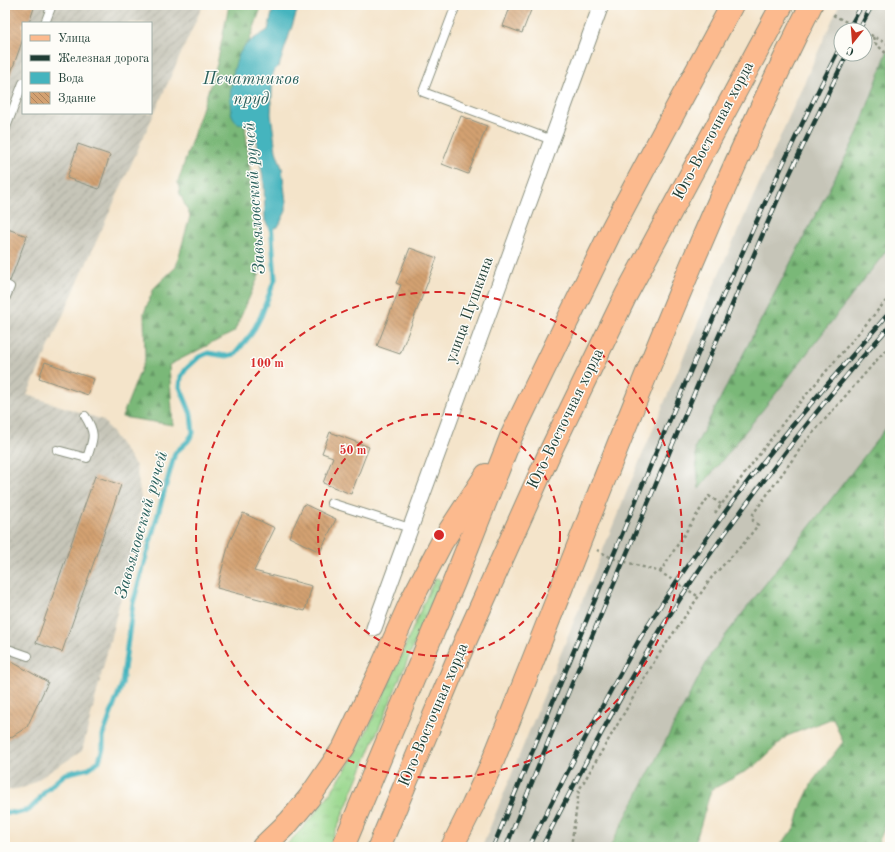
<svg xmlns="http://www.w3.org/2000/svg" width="895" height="852" viewBox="0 0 895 852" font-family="'Old Standard TT',serif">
<defs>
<pattern id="industrial-furrows" width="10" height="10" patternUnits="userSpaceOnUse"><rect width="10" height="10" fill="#c6c5b8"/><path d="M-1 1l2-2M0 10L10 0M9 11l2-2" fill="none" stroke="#a0a196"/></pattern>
<pattern id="grass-tufts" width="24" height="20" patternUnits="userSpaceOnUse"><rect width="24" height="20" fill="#98d78c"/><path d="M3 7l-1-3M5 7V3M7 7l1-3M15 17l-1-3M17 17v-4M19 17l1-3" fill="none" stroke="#83b979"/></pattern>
<pattern id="forest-firs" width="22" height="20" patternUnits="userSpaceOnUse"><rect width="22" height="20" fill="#7ab878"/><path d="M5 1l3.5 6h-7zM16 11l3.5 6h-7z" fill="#639763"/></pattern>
<pattern id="building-back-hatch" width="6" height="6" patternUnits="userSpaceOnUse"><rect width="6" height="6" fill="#d3a171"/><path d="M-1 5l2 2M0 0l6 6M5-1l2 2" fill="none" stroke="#ab845e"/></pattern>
</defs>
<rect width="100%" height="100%" fill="#fdfcf7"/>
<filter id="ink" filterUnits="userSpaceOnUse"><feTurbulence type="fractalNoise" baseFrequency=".025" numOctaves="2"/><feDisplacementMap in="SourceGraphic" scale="8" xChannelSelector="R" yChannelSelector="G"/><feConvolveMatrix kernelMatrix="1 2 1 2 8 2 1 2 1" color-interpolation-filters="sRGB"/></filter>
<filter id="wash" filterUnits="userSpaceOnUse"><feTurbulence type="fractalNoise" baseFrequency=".012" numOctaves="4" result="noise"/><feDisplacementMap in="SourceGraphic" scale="16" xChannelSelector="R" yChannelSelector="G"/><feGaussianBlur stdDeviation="0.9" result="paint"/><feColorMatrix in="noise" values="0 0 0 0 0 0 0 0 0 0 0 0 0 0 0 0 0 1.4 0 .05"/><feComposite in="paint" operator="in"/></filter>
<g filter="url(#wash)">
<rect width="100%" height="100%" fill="#f4e4ca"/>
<!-- industrial -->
<path fill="url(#industrial-furrows)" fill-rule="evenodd" d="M5,5h198l-176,390 76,25 33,46 6,38 -20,89 -40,158 -56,36 -21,4zM23,23h128v90h-128z"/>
<!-- railway -->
<path fill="#c6c5b8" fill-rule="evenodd" d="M839,5h51v39l-139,379 139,-177v177l-179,231 -102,193h-127l147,-361 91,-215zM841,30h24v24h-24z"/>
<!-- grass -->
<path fill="url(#grass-tufts)" stroke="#5c8a60" d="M438,578l2,2v3l-111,264h-45c74,-69 106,-171 147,-260l4,-8z"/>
<!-- forest -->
<g fill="url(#forest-firs)" stroke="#4c7a56">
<path d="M229,5h30l1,6 -21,59 22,201 -27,61 -65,33 4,60 -51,-8 23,-58 -1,-46 10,-25 22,-21 14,-51 -10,-22 -2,-12 39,-118z"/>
<path d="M890,44v202l-113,146 -78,97 -4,-42 162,-312z"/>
<path d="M890,423v393l-14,31h-98l17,-19 7,-24 11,-23 30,-39 -10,-24 -46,18 -32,30 -44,24 -17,57h-84l101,-193z"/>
</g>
<!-- water -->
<path fill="#45b4be" stroke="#327879" d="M274,5h25l-20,61 -6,6 -2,42 5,37 6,17 4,34v9l-8,16 -8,2 -5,-8 -1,-38 -10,-56 -17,-4c-1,-2 -4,-5 -5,-8 -5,-13 1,-52 9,-64 6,-10 18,-15 27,-21z"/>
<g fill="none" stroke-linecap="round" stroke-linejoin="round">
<!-- stream -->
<path stroke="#45b4be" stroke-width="5" d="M5,812l12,1 12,-3 9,-9 7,-10 20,-17 24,-6 10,-7 4,-13v-13l19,-51 11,-81 42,-150 13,-12 5,-8 -2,-19 -11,-27 1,-10 5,-8 13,-12 9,-4 18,3 9,-2 17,-21 9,-17 14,-37 -4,-57"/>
</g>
<g id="blocks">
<!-- building -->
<g fill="url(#building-back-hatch)">
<path d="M5,5h30l-6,18h-6v16l-16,45h-2z"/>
<path d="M511,5h22l-11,28 -19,-7z"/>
<path d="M461,116l26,10 -19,48 -26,-10z"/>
<path d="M78,144l32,11 -11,34 -32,-11z"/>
<path d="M5,228l22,8 -17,45 -5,-2z"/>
<path d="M410,248l27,10 -37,96 -23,-8 24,-61 -5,-2z"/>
<path d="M45,362l49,17 -6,16 -49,-17z"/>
<path d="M330,432l39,15 -18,47 -28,-11 10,-26 -11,-4z"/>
<path d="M95,476l26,9 -59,167 -26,-9z"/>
<path d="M304,504l32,15 -16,33 -31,-15z"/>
<path d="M243,513l32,15 -21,43 58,15 -7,25 -88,-23 12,-45z"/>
<path d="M5,658l43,24 -21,45 -22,14z"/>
</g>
</g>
</g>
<g filter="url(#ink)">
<use href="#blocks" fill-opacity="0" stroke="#8a907f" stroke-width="1"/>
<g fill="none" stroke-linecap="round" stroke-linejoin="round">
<!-- service casing -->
<g stroke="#8a907f" stroke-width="10">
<g id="service">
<path d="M456,5l-33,87 129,48"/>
<path d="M45,23l7,-18"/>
<path d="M5,130l18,-47"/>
<path d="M5,284l5,3 -5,12"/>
<path d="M57,450l30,8c6,-19 10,-23 -2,-42"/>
<path d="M331,503l79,25"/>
<path d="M5,648l23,8"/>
</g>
</g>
<!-- minor casing -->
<g stroke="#8a907f" stroke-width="17">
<path id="minor" d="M374,628l227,-623"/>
</g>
<!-- primary casing -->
<g stroke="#8a907f" stroke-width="24">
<g id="primary">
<path d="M263,847l26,-25 20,-24 35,-51 35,-74 32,-72 31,-59 44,-67"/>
<path d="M343,847l111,-265 57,-145 101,-208 65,-122 55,-102"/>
<path d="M379,847l85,-203 86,-192 76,-157 156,-290"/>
<path d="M452,847l21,-42 19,-42c103,-254 195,-513 319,-758"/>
</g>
</g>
<!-- path -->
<g stroke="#8a907f" stroke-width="2.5" stroke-dasharray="3 3" stroke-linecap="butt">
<path d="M833,15l29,15"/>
<path d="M865,32l25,13"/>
<path d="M873,37l2,6 15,14"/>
<path d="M715,513l74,-98 101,-119"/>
<path d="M597,550l15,8 48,14 39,25"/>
<path d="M660,572l49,-76 12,8"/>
<path d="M571,847l8,-57 78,-133 55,-80 32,-34 14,-18 -5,-4v-7l53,-73 84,-96"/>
</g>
<!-- service -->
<use href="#service" stroke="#fff" stroke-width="8"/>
<!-- minor -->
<use href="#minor" stroke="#fff" stroke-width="15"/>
<!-- primary -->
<use href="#primary" stroke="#fcba8e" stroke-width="22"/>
<!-- rail casing -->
<g stroke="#1f3d34" stroke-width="4.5">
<g id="rail">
<path d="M848,30l14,-25"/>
<path d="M859,30l13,-25"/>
<path d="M493,847c48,-118 97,-236 146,-354 63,-151 128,-302 202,-448"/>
<path d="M506,847l57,-142 138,-328 80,-185 66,-138"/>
<path d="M529,847c35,-69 71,-139 110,-207 25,-41 53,-82 82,-122 51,-72 111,-139 169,-206"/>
<path d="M542,847c35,-69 70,-137 110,-203 36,-61 77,-118 120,-174 37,-50 76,-98 118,-144"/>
</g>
</g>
<!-- rail -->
<use href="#rail" stroke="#fdfcf7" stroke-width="3" stroke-dasharray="9" stroke-linecap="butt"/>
</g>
</g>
<!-- distance rings -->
<g fill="none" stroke="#d62828" stroke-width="2" stroke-dasharray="7 5">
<circle cx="439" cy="535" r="121"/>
<circle cx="439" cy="535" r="243"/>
</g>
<g text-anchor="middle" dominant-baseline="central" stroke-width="3" stroke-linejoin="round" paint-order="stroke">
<!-- street labels -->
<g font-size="16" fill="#1f3d34" stroke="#fdfcf7">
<text transform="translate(714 131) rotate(-62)">Юго-Восточная хорда</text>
<text transform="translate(470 310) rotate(-70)">улица Пушкина</text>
<text transform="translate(566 419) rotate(-64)">Юго-Восточная хорда</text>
<text transform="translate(434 715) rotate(-67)">Юго-Восточная хорда</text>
</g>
<!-- water labels -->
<g font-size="17" font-style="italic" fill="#2a615d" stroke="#fdfcf7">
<text x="251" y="79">Печатников<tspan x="251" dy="20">пруд</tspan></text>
<text transform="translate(255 198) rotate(-94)">Завьяловский ручей</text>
<text transform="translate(142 525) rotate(-74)">Завьяловский ручей</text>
</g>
</g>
<circle cx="439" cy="535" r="6" fill="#d62828" stroke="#fdfcf7" stroke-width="2"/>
<g font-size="12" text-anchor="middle" font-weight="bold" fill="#d62828" stroke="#fdfcf7" stroke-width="3" stroke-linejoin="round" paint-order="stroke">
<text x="267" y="367">100 m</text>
<text x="353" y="454">50 m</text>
</g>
<!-- margin -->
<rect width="895" height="852" fill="none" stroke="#fdfcf7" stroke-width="20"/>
<!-- legend -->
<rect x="22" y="22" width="130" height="92" fill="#fdfcf7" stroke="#a4b0a9"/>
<rect x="30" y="35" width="20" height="6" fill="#fcba8e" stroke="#a4b0a9"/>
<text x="58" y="42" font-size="12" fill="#1f3d34">Улица</text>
<rect x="30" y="55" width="20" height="6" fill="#1f3d34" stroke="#a4b0a9"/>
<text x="58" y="62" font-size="12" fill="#1f3d34">Железная дорога</text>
<rect x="30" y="72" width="20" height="12" fill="#45b4be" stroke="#a4b0a9"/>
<text x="58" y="82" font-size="12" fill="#1f3d34">Вода</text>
<rect x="30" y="92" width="20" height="12" fill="url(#building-back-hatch)" stroke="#a4b0a9"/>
<text x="58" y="102" font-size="12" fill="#1f3d34">Здание</text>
<!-- north arrow -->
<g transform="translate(853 42) rotate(197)"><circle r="19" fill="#fdfcf7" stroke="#a4b0a9"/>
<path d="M0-3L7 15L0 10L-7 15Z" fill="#c8321e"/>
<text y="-6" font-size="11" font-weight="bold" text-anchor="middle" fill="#1f3d34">С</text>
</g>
</svg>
